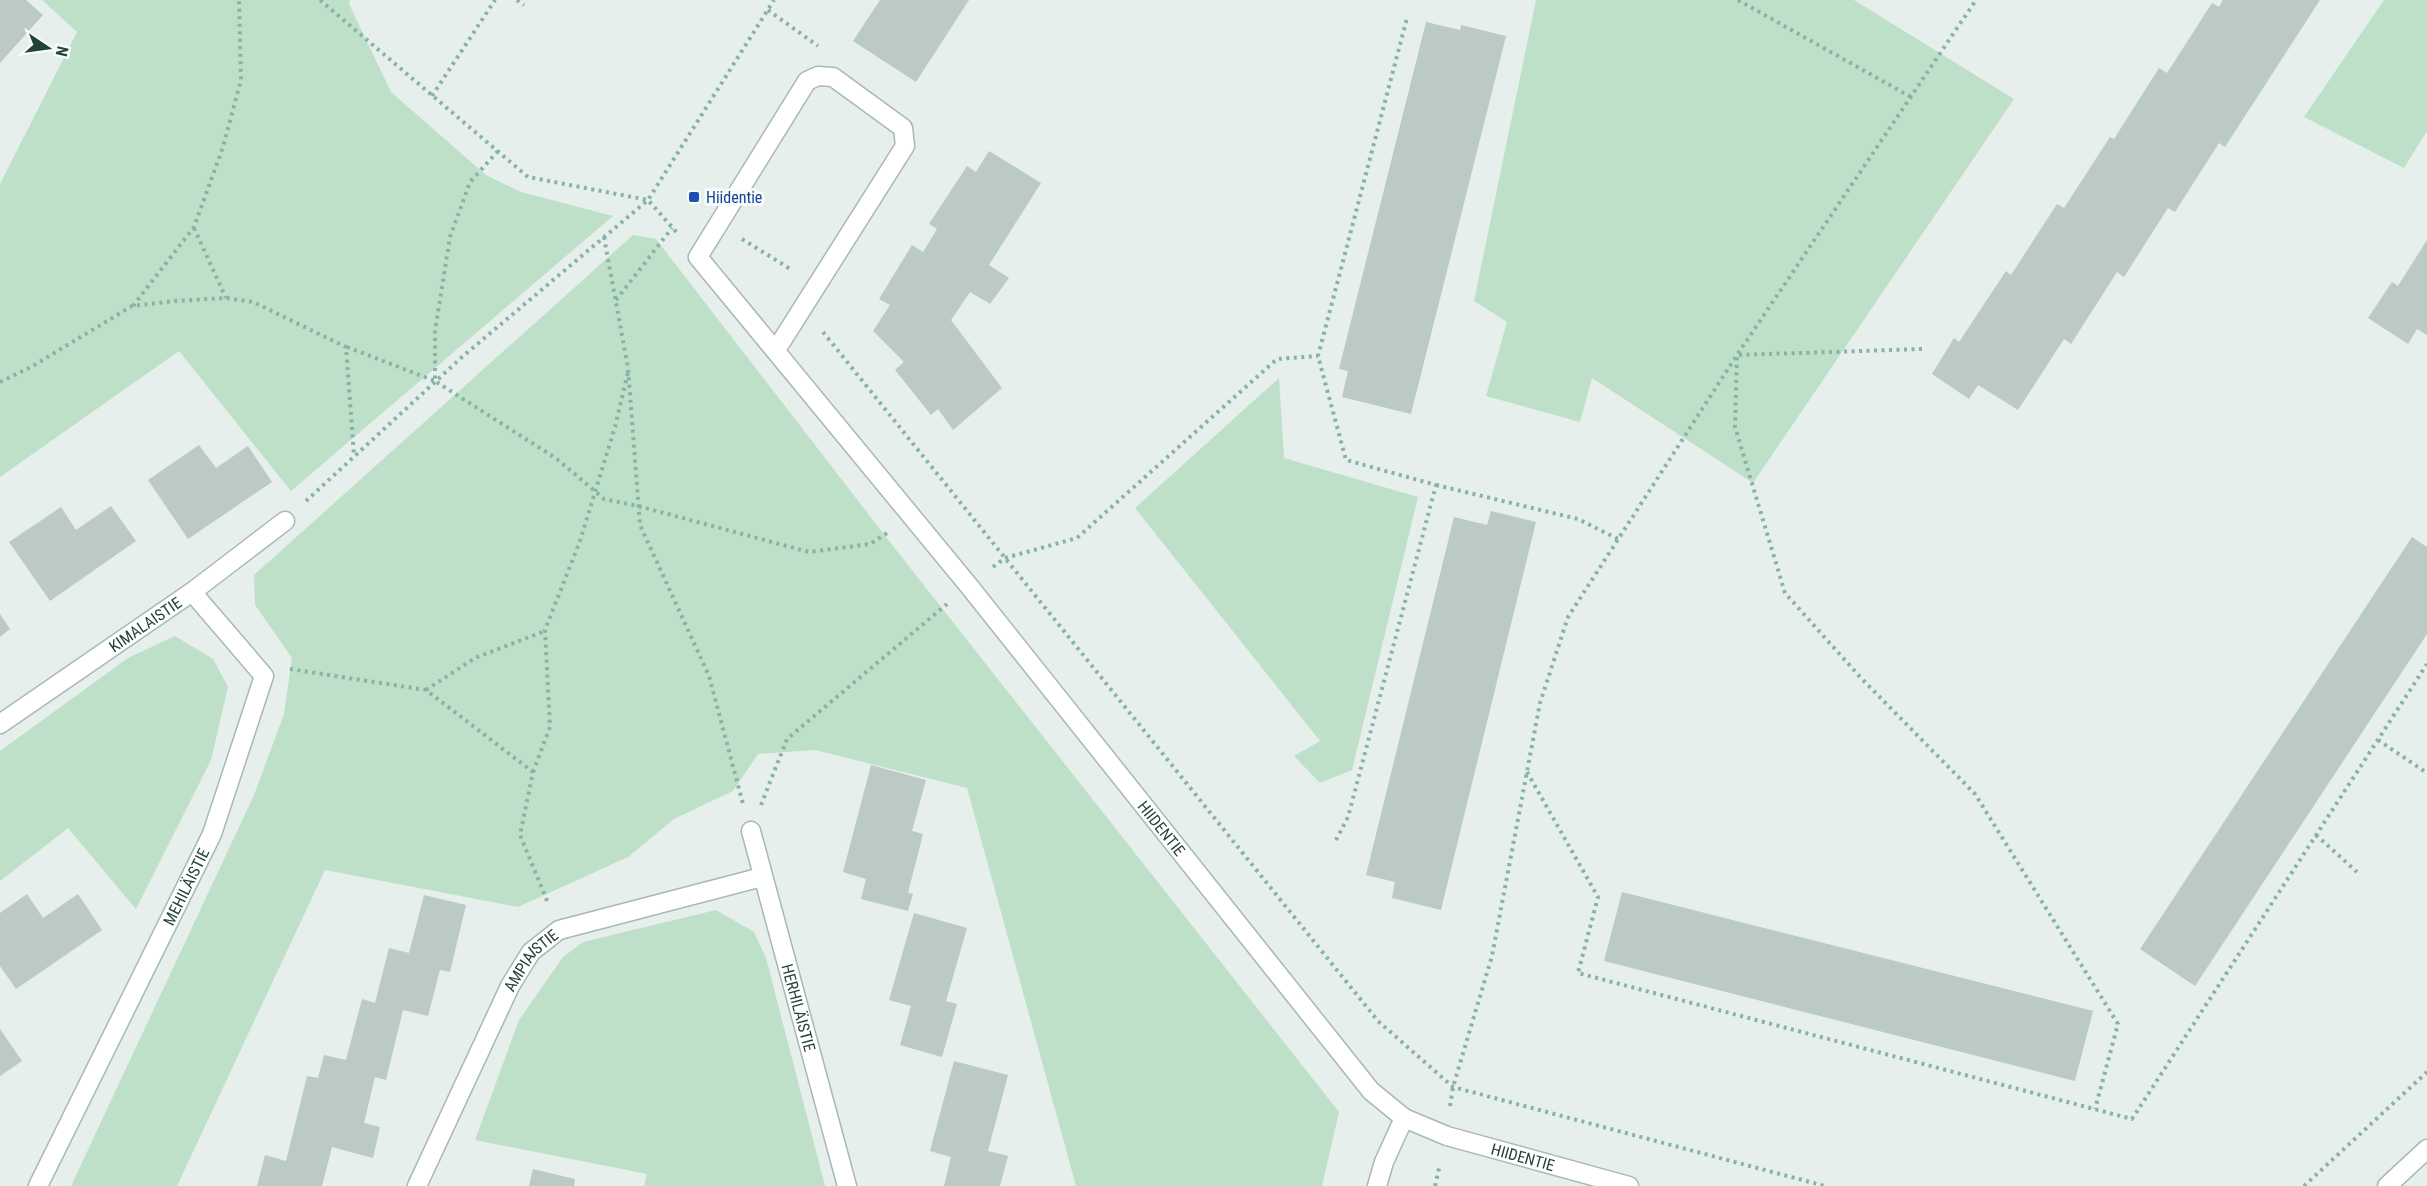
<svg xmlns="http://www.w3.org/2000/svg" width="2427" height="1186" viewBox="0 0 2427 1186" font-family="'Roboto Condensed',sans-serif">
<rect width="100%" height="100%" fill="#e6efeb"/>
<!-- green -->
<g fill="#bfe0c8">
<path d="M42,0h308l-1,4 42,88 95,83 35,17 92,24 -322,275 -112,-140 -179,126v-293l77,-152z"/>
<path d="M1536,0h318l160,99 -261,384 -161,-105 -12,44 -94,-26 21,-74 -33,-21z"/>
<path d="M2384,0h43v131l-23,37 -100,-51z"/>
<path d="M633,235l23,4 237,307 446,566 -17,74h-246l-109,-398 -152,-38 -57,4 -25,37 -59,28 -46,38 -110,50 -193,-37 -148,316h-106l183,-391 30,-81 8,-56 -37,-53 -1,-30z"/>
<path d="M1279,378l5,80 134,39 -66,273 -32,13 -26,-27 26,-15 -185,-233z"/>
<path d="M175,636l38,23 15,28 -17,73 -75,149 -68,-81 -68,53v-130l128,-93z"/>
<path d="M716,910l38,22 12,26 59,228h-181l3,-12 -172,-34 44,-120 44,-63 20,-15z"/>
</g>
<!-- building -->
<g fill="#bbcac4">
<path d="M0,0h26l17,15 -43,48z"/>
<path d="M880,0h89l-53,82 -63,-41z"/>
<path d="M2223,0h97l-95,147 -6,-4 -44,69 -7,-4 -44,69 -7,-5 -46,72 -7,-5 -46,71 -40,-25 -9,14 -37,-25 22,-36 5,4 47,-71 5,4 46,-71 7,4 46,-71 4,2 45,-71 8,5 45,-70 7,4z"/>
<path d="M1426,22l34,8 1,-5 45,11 -95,378 -69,-17 6,-26 -9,-2z"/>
<path d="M989,151l52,32 -52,82 20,13 -19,26 -20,-12 -19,28 51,68 -49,42 -15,-21 -7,6 -36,-45 9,-8 -31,-31 17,-26 -11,-6 33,-54 11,7 14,-23 -8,-5 38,-58 9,6z"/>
<path d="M2427,240v95l-10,-6 -9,15 -40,-26 24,-36 6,4z"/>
<path d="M199,445l17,23 32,-22 24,36 -84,57 -40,-59z"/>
<path d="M111,506l25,35 -86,60 -41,-59 52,-35 15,23z"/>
<path d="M1491,511l45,11 -95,388 -49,-12 3,-16 -29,-7 88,-358 33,8z"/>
<path d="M2412,537l15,10v87l-232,352 -55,-37z"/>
<path d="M0,614l10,15 -10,8z"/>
<path d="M871,765l55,15 -14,51 11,3 -15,59 5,1 -5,17 -47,-12 5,-20 -23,-7z"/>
<path d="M1622,892l471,119 -18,70 -471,-120z"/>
<path d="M27,894l16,24 35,-24 24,36 -86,59 -16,-23v-53z"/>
<path d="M424,895l42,10 -16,67 -10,-2 -12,46 -25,-6 -17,70 -11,-3 -11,46 16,4 -7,31 -41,-11 -10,39h-65l8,-31 21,6 21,-85 11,2 6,-23 22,5 16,-61 13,4 14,-55 20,5z"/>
<path d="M914,913l53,15 -21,73 11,3 -15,53 -42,-12 11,-39 -22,-6z"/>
<path d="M0,1029l22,32 -22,15z"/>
<path d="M954,1061l54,14 -20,76 20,5 -8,30h-56l7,-29 -21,-6z"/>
<path d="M533,1169l42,10 -1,7h-45z"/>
</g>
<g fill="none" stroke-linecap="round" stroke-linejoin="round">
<!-- service casing -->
<g stroke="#a8b8b2" stroke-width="21">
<path id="service" d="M1377,1186l7,-24 20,-44"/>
</g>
<!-- minor casing -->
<g stroke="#a8b8b2" stroke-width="21">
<g id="minor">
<path id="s1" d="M776,350l129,-204 -2,-18 -70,-51 -15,-1 -11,5 -109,176 271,329 402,505 33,27 43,18 182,50"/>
<path id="s2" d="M0,724l192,-132 93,-71"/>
<path id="s3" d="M751,831l96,355"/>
<path id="s4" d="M38,1186l174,-352 52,-158 -72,-84"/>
<path id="s5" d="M417,1186l93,-200 21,-34 28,-22 203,-53"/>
</g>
</g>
<!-- tertiary casing -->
<g stroke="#a8b8b2" stroke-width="21">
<path id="tertiary" d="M2387,1186l40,-37"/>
</g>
<!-- path -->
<g stroke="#86b3a5" stroke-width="4" stroke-dasharray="3 4.5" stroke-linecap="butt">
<path d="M320,0l208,177 120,23 30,34"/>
<path d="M517,0l7,5"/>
<path d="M1738,0l173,97"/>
<path d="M768,10l50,36"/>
<path d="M432,96l63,-96"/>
<path d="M498,151l-28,31 -20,55 -15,94v50l122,78 47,40 34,7 171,46 61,-8 17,-11"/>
<path d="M194,228l32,70"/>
<path d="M604,237l24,131 12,157 69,151 34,128"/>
<path d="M742,239l50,31"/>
<path d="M616,300l56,-72"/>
<path d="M133,306l61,-79 29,-80 18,-67 -2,-80"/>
<path d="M823,332l555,689 75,66 372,99"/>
<path d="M347,347l88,34"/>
<path d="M1922,349l-185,6 -2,72 50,166 76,85 114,116 143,230 -23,85"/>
<path d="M0,382l31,-15 101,-61 43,-5 51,-3 27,4 93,45 8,109"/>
<path d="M1436,485l142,34 40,20"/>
<path d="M306,501l156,-144 186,-157 126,-200"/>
<path d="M993,567l12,-9 72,-20 200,-179 41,-3"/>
<path d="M290,669l136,21 107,82 -13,63 28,68"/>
<path d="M426,690l49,-32 70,-27"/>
<path d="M2378,740l49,33"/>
<path d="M533,772l17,-45 -5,-97 35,-89 35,-114 13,-55"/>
<path d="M1527,772l71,125 -20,76 554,146 295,-455"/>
<path d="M761,805l26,-66 160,-135"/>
<path d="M2316,835l41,37"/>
<path d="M1336,840l12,-23 88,-332 -90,-25 -28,-104 89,-338"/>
<path d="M1450,1106l3,-19 39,-131 48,-253 28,-86 169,-262 239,-355"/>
<path d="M1435,1186l5,-22"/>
<path d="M2304,1186l123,-114"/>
</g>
<!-- service -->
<use href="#service" stroke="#fff" stroke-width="18"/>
<!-- minor -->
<use href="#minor" stroke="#fff" stroke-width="18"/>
<!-- tertiary -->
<use href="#tertiary" stroke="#fff" stroke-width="18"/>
</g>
<!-- markers -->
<rect fill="#1a4fb4" stroke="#f7fbf9" stroke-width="2" x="688" y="191" width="12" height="12" rx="3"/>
<g text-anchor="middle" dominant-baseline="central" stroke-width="6" stroke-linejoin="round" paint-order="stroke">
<!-- transit labels -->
<g font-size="16" fill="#164399" stroke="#f7fbf9" text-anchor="start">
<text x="706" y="197">Hiidentie</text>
</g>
<!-- street labels -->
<g font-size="16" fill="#24423a" stroke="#f7fbf9">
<text stroke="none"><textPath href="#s2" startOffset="176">KIMALAISTIE</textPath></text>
<text stroke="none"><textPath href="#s1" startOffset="1316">HIIDENTIE</textPath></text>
<text stroke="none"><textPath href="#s4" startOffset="334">MEHILÄISTIE</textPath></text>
<text stroke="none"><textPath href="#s5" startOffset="254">AMPIAISTIE</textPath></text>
<text stroke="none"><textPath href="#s3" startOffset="183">HERHILÄISTIE</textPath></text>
<text stroke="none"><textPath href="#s1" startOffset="1820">HIIDENTIE</textPath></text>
</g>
</g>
<!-- north arrow -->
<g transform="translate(48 48) rotate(103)" stroke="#f7fbf9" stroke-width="4.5" paint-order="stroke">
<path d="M0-4.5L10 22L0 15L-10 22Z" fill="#24423a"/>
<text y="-9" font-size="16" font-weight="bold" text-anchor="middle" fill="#24423a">N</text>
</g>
</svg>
